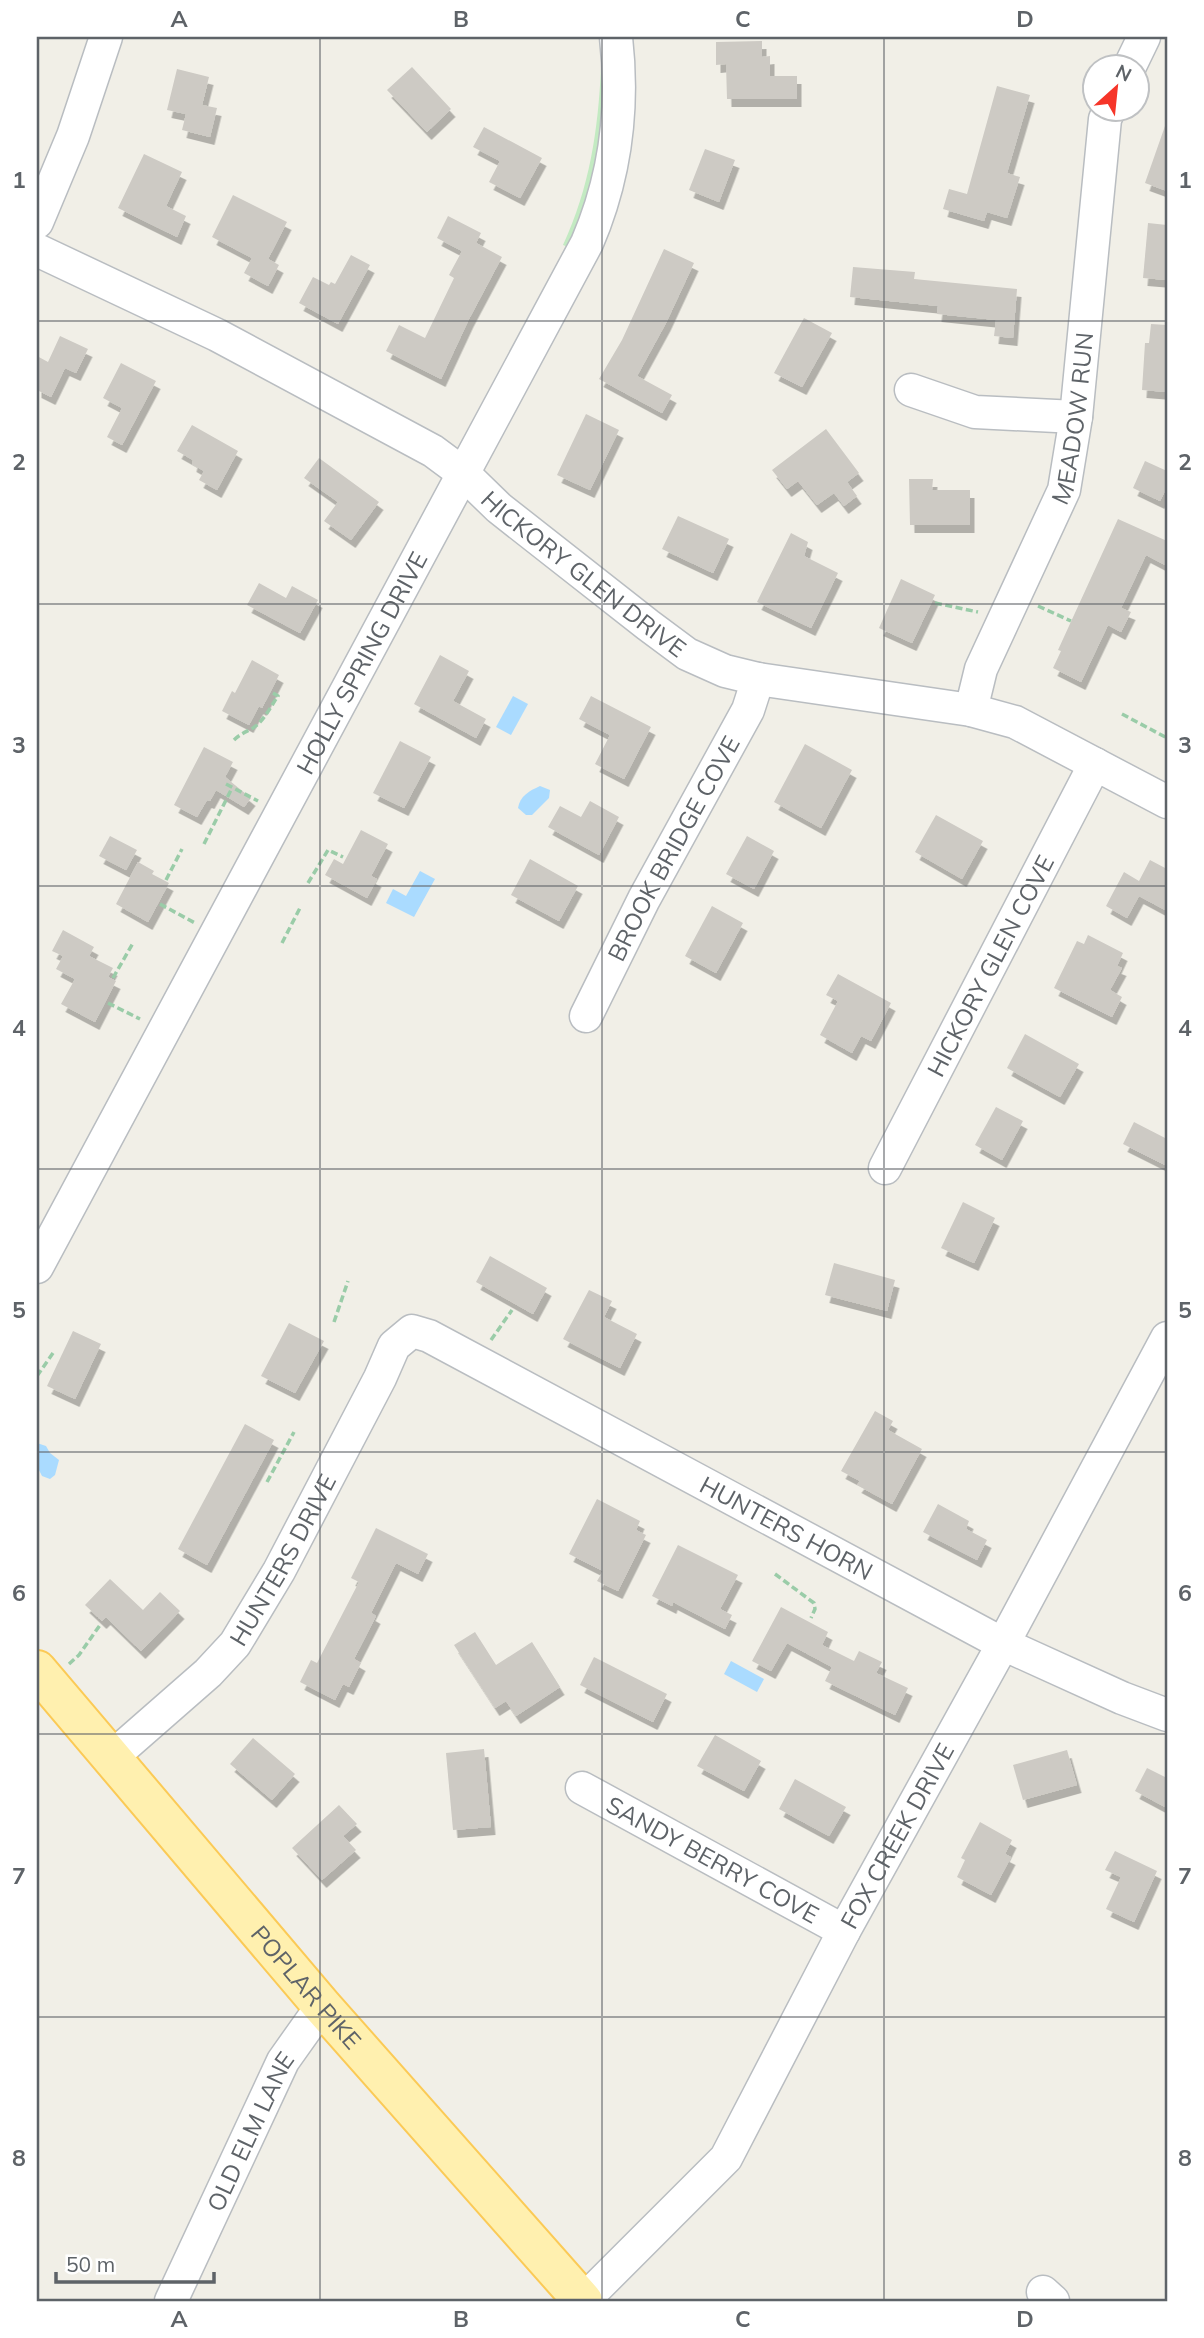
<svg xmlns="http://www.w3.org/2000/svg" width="1204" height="2338" viewBox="0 0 1204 2338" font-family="Mulish,sans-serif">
<defs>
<filter id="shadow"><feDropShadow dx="4.5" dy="8" stdDeviation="0" flood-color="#0004"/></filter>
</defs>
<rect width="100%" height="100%" fill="#f1efe7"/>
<!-- green -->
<path fill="#c3eac2" d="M601,68c6,11 3,24 2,37 -4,50 -15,96 -35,142l-5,-2c27,-58 35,-115 38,-177z"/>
<!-- water -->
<g fill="#aadbff">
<path d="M513,696l15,8 -17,31 -15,-8z"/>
<path d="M540,786l10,4 -1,8 -17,17h-6l-8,-7c2,-12 11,-17 22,-22z"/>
<path d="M420,871l15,8 -21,38 -28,-14 7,-14 13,7z"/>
<path d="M37,1443l9,3 4,7 9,7 -4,15 -5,4 -8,-3 -5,-10z"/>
<path d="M731,1661l33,18 -7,13 -33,-18z"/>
</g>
<!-- building -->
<g fill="#cdcac4" filter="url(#shadow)">
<path d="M762,41v16l8,-1v20h27v23h-70l-1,-35 -10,1v-23z"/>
<path d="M412,67l39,42 -24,23 -40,-42z"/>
<path d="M177,69l32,8 -7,28 15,3 -7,29 -28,-7 4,-16 -19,-4z"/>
<path d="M997,86l33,9 -23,78 13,4 -13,41 -20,-6 -3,9 -41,-12 6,-20 18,5z"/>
<path d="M1165,126h2v65l-22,-8z"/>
<path d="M484,127l58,31 -22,40 -31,-16 11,-21 -27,-14z"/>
<path d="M705,149l30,11 -16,42 -30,-12z"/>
<path d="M144,154l38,18 -16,34 20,10 -9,21 -59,-29z"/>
<path d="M233,195l54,27 -19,37 11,6 -11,21 -24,-13 8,-15 -40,-21z"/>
<path d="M448,216l33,17 -5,10 26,14 -33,62 -28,60 -55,-28 13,-26 26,13 29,-60 -5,-3 13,-24 -25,-13z"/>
<path d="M1148,223l19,2v55l-24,-2z"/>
<path d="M664,249l30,14 -28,60 -29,53 35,19 -10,18 -63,-34 23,-39z"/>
<path d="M351,255l19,10 -32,59 -39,-21 14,-26 16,8 2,-3 4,2z"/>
<path d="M853,267l62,5 -1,7 103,10 -4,49 -19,-2 2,-16 -59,-6 1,-8 -88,-9z"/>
<path d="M804,318l28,15 -30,54 -28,-14z"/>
<path d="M1151,324l16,1v67l-25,-2 3,-47h4z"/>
<path d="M60,336l28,13 -12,24 -11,-5 -14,29 -14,-7v-34l11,6z"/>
<path d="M121,363l35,18 -34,64 -15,-8 15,-29 -19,-10z"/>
<path d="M586,414l33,16 -29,60 -33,-15z"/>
<path d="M192,425l46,26 -21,39 -18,-10 5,-9 -12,-7 1,-4 -16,-9z"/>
<path d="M826,429l33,44 -12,9 10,14 -13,10 -10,-13 -17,12 -19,-24 -11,8 -15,-19z"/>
<path d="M319,458l60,44 -28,38 -27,-19 14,-19 -34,-24z"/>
<path d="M1145,461l22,10v16l-7,14 -27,-13z"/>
<path d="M909,479h24l-1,11h38v35h-60z"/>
<path d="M678,516l51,23 -16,34 -51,-24z"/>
<path d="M1118,519l49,22v25l-21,-11 -25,53 10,4 -10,20 -13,-7 -27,57 -28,-14 8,-17 -3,-1z"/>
<path d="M791,533l17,9 -4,14 34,17 -27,55 -54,-26z"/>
<path d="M901,579l34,16 -23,48 -33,-15z"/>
<path d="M259,583l27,15 6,-12 26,14 -18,33 -53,-28z"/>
<path d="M440,655l29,16 -16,30 33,18 -10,19 -62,-34z"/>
<path d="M252,660l27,15 -17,33 -3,-2 -10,19 -27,-14 10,-20 3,2z"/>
<path d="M591,696l60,31 -27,52 -29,-15 15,-29 -31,-16z"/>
<path d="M400,741l31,16 -27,51 -31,-15z"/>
<path d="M805,744l47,26 -31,58 -47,-26z"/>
<path d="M204,747l29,15 -8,15 26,21 -7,9 -28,-17 -6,11 -3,-1 -10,17 -23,-12z"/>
<path d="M590,801l29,16 -20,38 -51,-28 12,-21 21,11z"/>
<path d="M936,815l47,26 -21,38 -47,-27z"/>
<path d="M361,830l27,14 -17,32 6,3 -10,19 -42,-23 9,-16 9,5z"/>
<path d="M110,836l27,14 -11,20 -27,-14z"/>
<path d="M747,836l27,15 -20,38 -28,-15z"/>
<path d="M530,859l48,27 -19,35 -48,-26z"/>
<path d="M1150,860l17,9v42l-28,-15 -12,22 -21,-12 18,-34 15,9z"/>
<path d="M138,862l16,9 -2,3 17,9 -21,39 -32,-18z"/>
<path d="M712,906l31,17 -27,50 -31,-17z"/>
<path d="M63,930l31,17 -5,9 24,12 -5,9 8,4 -21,41 -34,-18 14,-25 -19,-10 7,-13 -11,-5z"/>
<path d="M1088,935l35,18 -6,13 5,2 -12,22 12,7 -10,20 -58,-29 23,-47 7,3z"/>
<path d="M838,974l53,29 -20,38 -10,-5 -9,17 -32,-18 18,-34 -12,-6z"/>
<path d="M1025,1034l54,30 -19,33 -53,-29z"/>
<path d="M996,1107l27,14 -21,39 -27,-15z"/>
<path d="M1134,1122l33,17v27l-44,-22z"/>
<path d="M963,1202l32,16 -21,45 -33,-15z"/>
<path d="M490,1256l57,32 -14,26 -57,-32z"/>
<path d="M834,1263l61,17 -8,31 -62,-16z"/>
<path d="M589,1290l23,11 -8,16 33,17 -17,34 -57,-29z"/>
<path d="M289,1323l35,18 -29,52 -34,-17z"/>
<path d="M73,1331l28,13 -26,55 -28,-13z"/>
<path d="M875,1411l18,10 -5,9 34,19 -30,55 -35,-19 3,-4 -19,-10z"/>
<path d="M245,1424l29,16 -67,125 -29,-16z"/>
<path d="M597,1499l43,22 -4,9 10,5 -28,56 -21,-10 6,-10 -34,-17z"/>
<path d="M938,1504l31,17 -3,8 21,11 -10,20 -54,-28z"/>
<path d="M376,1528l52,26 -10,20 -22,-11 -25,50 5,3 -22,43 7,4 -12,24 -6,-3 -8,16 -35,-18 11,-22 6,3 42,-81 -8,-4z"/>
<path d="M678,1545l60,30 -18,34 12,6 -7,14 -52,-27 -1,4 -20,-10z"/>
<path d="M110,1579l33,31 17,-18 20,19 -39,40 -35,-34 -4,4 -17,-16z"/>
<path d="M781,1607l47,25 -6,13 32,16 5,-10 23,11 -6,11 32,15 -13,27 -70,-34 7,-14 -45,-24 -16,28 -19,-10z"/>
<path d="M475,1632l21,33 36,-23 28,45 -44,29 -10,-15 -11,7 -41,-63z"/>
<path d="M594,1657l73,37 -14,28 -73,-37z"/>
<path d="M715,1735l46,26 -17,30 -47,-25z"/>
<path d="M253,1738l42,36 -23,26 -42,-36z"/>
<path d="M484,1749l7,78 -38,3 -7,-77z"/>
<path d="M1067,1750l10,35 -54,15 -10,-35z"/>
<path d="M1147,1768l20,10v30l-32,-17z"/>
<path d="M795,1779l51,28 -17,29 -50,-27z"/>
<path d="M339,1805l18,19 -14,12 13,14 -34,30 -30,-32z"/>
<path d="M980,1822l32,18 -7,14 6,3 -20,38 -34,-18 8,-17 -4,-2z"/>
<path d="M1115,1851l42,20 -23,51 -28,-13 15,-32 -16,-7z"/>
</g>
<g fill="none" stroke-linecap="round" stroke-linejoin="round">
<!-- minor casing -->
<g stroke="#b9bdc1" stroke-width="35">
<g id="minor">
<path d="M1130,66l14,-29"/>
<path d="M37,222l36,-86 33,-99"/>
<path id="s1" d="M37,250l180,85 216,116 31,23 35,34 149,117 39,29 38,17 33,8 213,31 44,12 152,80"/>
<path d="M911,390l64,22 101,5"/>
<path id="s2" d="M971,710l10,-41 83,-179 12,-73 29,-298 5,-11"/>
<path id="s3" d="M586,1016l58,-117 104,-189 10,-31"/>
<path id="s4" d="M885,1168l210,-404"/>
<path id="s5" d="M37,1267l550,-1024c28,-65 37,-136 29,-206"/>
<path id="s6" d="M112,1757l96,-84 27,-29 44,-73 101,-193 14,-32 18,-15 17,5 574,308 119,54 45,17"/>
<path id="s7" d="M582,1788l262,143"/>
<path d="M1043,2292l10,9"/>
<path id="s8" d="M171,2301l112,-240 39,-55"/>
<path id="s9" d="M583,2301l143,-143 118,-227 159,-287 164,-306"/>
</g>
</g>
<!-- major casing -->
<g stroke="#fbca56" stroke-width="42">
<g id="major">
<path id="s10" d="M37,1670l285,336 261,295"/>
</g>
</g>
<!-- path -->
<g stroke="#9acca8" stroke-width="3.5" stroke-dasharray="7 3.5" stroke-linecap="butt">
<path d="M935,603l43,9"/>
<path d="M1038,606l33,15"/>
<path d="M1122,714l45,24"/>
<path d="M234,740c6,-6 12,-8 19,-12 11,-7 18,-22 25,-32l-5,-3"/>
<path d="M226,784l32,17"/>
<path d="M204,844l28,-56"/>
<path d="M166,880l16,-31"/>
<path d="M308,883l20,-33 15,7"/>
<path d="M160,904l35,19"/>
<path d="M282,943l19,-37"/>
<path d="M113,978l20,-35"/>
<path d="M108,1003l32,16"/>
<path d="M334,1322l14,-41"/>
<path d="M491,1340l21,-30"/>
<path d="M37,1376l16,-23"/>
<path d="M267,1482l27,-50"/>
<path d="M775,1574l39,29 1,6 -4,9"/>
<path d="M69,1664l10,-9 21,-30"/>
</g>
<!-- minor -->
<use href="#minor" stroke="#fff" stroke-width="32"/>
<!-- major -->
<use href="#major" stroke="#fff0af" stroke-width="38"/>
</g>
<!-- grid -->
<path fill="none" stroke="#5e6368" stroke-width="2" stroke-opacity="0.55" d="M320,37v2264M602,37v2264M884,37v2264M37,321h1130M37,604h1130M37,886h1130M37,1169h1130M37,1452h1130M37,1734h1130M37,2017h1130"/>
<g text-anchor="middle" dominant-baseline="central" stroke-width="6" stroke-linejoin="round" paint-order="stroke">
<!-- street labels -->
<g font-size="24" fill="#5e6368" stroke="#fff">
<text stroke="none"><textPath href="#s2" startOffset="312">MEADOW RUN</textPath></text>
<text stroke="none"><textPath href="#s1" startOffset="639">HICKORY GLEN DRIVE</textPath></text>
<text stroke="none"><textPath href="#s5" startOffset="686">HOLLY SPRING DRIVE</textPath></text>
<text stroke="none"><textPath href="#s3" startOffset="189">BROOK BRIDGE COVE</textPath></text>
<text stroke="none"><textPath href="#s4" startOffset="228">HICKORY GLEN COVE</textPath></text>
<text stroke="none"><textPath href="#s6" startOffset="952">HUNTERS HORN</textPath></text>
<text stroke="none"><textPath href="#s6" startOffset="264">HUNTERS DRIVE</textPath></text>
<text stroke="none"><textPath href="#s9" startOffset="567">FOX CREEK DRIVE</textPath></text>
<text stroke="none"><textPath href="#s7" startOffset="149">SANDY BERRY COVE</textPath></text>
<text stroke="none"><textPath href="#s10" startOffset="416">POPLAR PIKE</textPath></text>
<text stroke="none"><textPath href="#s8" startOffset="187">OLD ELM LANE</textPath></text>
</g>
</g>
<!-- border -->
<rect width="1204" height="2338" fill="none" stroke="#ffffff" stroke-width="77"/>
<!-- north arrow -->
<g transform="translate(1116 88) rotate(27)"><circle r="33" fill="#ffffff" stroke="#bfc1c3" stroke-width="2"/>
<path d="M0-5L12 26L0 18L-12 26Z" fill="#f63529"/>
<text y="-10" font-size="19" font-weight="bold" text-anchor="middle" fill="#5e6368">N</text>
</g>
<!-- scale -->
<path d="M56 2272v10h158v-10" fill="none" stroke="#5e6368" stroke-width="3.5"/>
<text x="66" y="2272" font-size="21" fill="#5e6368" stroke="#ffffff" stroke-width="5" paint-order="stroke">50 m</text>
<rect x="38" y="38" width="1128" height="2262" fill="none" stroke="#5e6368" stroke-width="2.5"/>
<g font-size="23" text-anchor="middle" font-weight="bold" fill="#5e6368">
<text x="179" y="27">A</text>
<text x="461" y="27">B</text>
<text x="743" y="27">C</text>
<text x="1025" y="27">D</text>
<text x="19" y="188">1</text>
<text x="1185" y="188">1</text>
<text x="19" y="470">2</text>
<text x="1185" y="470">2</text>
<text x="19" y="753">3</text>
<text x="1185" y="753">3</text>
<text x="19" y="1036">4</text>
<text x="1185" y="1036">4</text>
<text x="19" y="1318">5</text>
<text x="1185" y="1318">5</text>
<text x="19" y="1601">6</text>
<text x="1185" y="1601">6</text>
<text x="19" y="1884">7</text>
<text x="1185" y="1884">7</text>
<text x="19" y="2166">8</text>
<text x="1185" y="2166">8</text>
<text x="179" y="2327">A</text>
<text x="461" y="2327">B</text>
<text x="743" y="2327">C</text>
<text x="1025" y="2327">D</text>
</g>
</svg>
